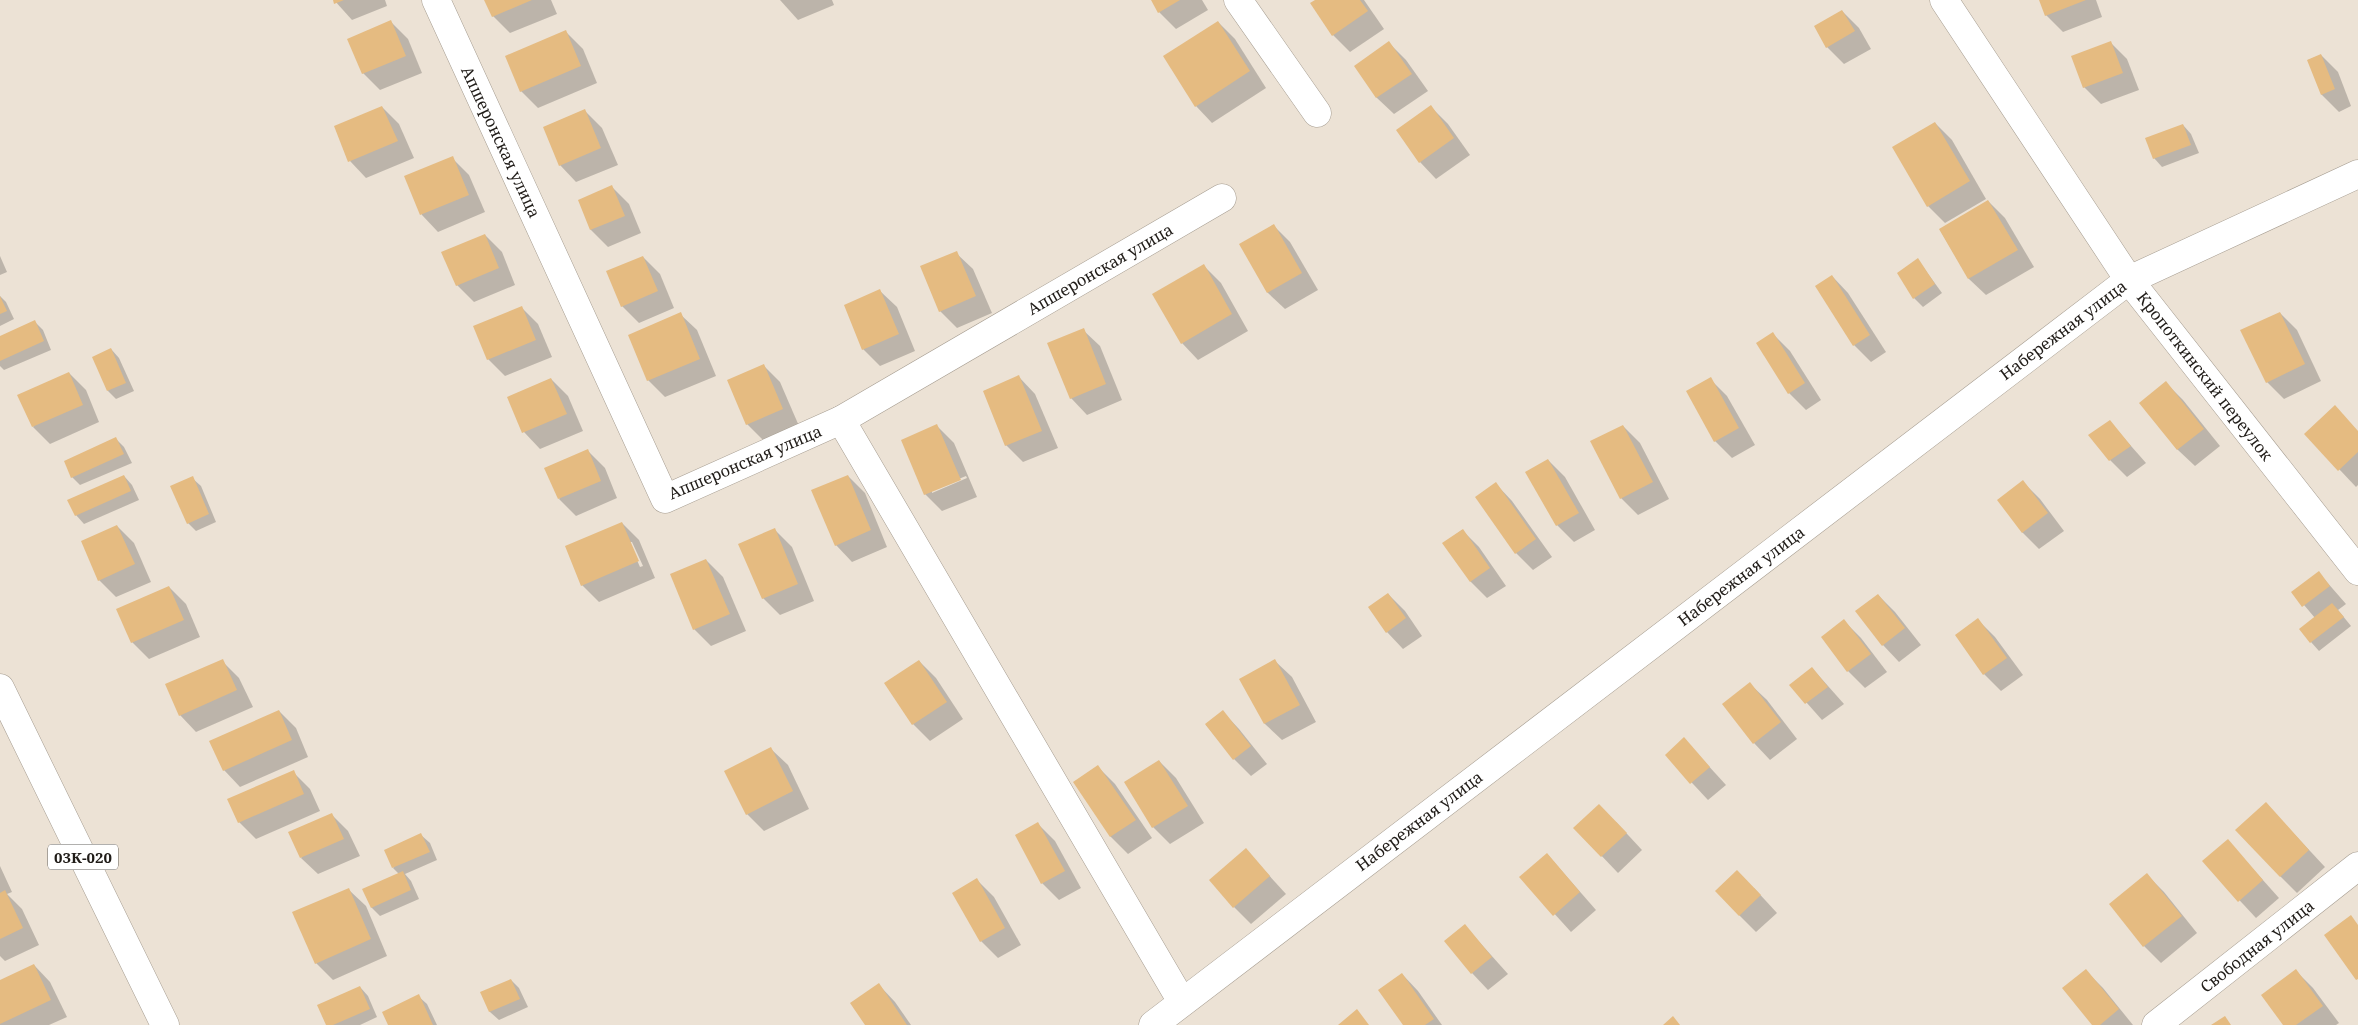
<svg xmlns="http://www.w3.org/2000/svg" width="2358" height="1025" viewBox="0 0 2358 1025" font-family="'Noto Serif',serif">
<rect width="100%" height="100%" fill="#ece2d5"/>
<!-- shadow -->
<g fill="#0003" fill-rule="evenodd">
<path d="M334,0h51l2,6 -35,14z"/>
<path d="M486,0h65l6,14 -47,19 -17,-17z"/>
<path d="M780,0h52l2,5 -36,15z"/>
<path d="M1152,0h50l6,10 -32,19 -17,-17z"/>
<path d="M1317,0h47l20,29 -34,23 -17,-17 -21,-31z"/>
<path d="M2041,0h55l6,17 -39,15 -17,-17z"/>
<path d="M1842,11l17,17 12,21 -27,15 -17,-17z"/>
<path d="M391,22l17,17 14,34 -42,17 -17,-17z"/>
<path d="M1218,22l17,17 31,49 -54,35 -16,-17z"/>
<path d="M566,32l17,17 14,34 -59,25 -17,-17z"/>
<path d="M2110,42l17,17 12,31 -38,14 -17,-17z"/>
<path d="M1389,43l17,17 22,31 -34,23 -17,-16 -21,-32z"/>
<path d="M2321,55l17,17 13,34 -12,6 -17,-17 -14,-35z"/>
<path d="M382,107l17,17 15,34 -48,20 -16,-17z"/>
<path d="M1431,107l17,17 22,31 -34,24 -16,-17z"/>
<path d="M585,111l17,17 16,37 -42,17 -16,-17z"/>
<path d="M1935,123l17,17 34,59 -41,24 -17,-17 -34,-58z"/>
<path d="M2183,125l8,9 8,19 -37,14 -8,-9z"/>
<path d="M452,158l17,17 16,37 -47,20 -16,-17 -16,-38z"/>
<path d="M612,187l17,17 12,29 -33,14 -17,-17 -11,-29z"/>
<path d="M1988,201l17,17 29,49 -48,28 -17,-16 -29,-49z"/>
<path d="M1273,225l17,17 28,48 -33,19 -17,-16 -27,-48z"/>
<path d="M485,235l17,17 13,33 -41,17 -17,-17z"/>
<path d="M956,253l17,16 19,44 -35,15 -17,-17z"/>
<path d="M0,256l7,16 -7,3z"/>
<path d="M643,257l17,17 14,34 -35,15 -17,-17z"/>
<path d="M1918,260l24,33 -19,14 -9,-9 -15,-25z"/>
<path d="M1204,266l17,17 27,48 -50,29 -16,-17z"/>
<path d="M1832,276l16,17 38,59 -15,10 -17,-17z"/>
<path d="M880,291l17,16 18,44 -35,15 -17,-17z"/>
<path d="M0,296l6,6 8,17 -14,7z"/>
<path d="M521,307l17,17 14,33 -47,19 -17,-17z"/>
<path d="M2280,313l17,17 24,51 -37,18 -17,-17z"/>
<path d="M680,314l17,16 19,46 -51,21 -17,-17z"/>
<path d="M35,322l8,8 8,20 -47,20 -4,-4v-29z"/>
<path d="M1083,330l17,16 22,54 -35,15 -16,-17z"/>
<path d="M1773,334l17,17 31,49 -15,10 -17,-17z"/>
<path d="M111,349l8,9 15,33 -18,8 -8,-8z"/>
<path d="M764,366l16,16 19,44 -35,15 -17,-17z"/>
<path d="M69,373l17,17 13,32 -49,22 -17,-17z"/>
<path d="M1019,377l16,17 23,54 -35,14 -17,-17 -22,-54z"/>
<path d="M551,379l17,17 15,35 -43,18 -16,-17 -15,-35z"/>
<path d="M1710,379l17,17 28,49 -23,13 -17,-17z"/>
<path d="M2166,383l17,17 37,46 -25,20 -17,-16 -37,-46z"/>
<path d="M2110,422l36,41 -19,14 -17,-17z"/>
<path d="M937,426l17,17 23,54 -35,14 -17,-17zM966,476l1,2 -35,15v-3z"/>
<path d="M1623,426l17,17 29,56 -31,16 -17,-17 -29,-56z"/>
<path d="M2358,431v54l-2,2 -50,-53z"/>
<path d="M116,439l8,8 8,16 -52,22 -8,-8z"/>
<path d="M588,451l17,17 12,30 -41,18 -17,-17z"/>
<path d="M1548,460l17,17 30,53 -21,12 -17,-17 -30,-53z"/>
<path d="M124,476l8,9 7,15 -55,24 -8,-9z"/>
<path d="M848,476l17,17 22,54 -35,15 -16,-17z"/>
<path d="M192,478l9,8 15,36 -20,9 -8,-8z"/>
<path d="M2023,482l17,17 24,32 -25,18 -17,-17z"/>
<path d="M1496,484l16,17 40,56 -19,13 -17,-17z"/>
<path d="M622,523l17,17 16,38 -56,24 -17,-17zM629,542h3l11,24 -3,1z"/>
<path d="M117,526l17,17 17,39 -35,15 -17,-17z"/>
<path d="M775,530l17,17 22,54 -34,14 -17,-17z"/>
<path d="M1462,530l17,17 27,39 -19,12 -16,-16 -27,-39z"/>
<path d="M706,560l17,17 23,54 -35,15 -17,-17z"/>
<path d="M2319,573l27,31 -8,6 13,16 -32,25 -8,-9 4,-24 -22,-26z"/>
<path d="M169,587l17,17 14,33 -51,22 -17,-17z"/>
<path d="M1388,594l17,17 17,25 -19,13 -16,-17z"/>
<path d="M1878,595l17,17 26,33 -22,17 -16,-17z"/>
<path d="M1978,620l17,17 28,38 -22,16 -17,-17z"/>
<path d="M1844,621l17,17 26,34 -22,16 -17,-17z"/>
<path d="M222,661l17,17 14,29 -57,25 -16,-17z"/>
<path d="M919,661l17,17 27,41 -33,22 -17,-17 -27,-41z"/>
<path d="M1275,661l17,16 24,45 -34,18 -17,-16 -24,-45z"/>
<path d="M1812,668l32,36 -22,16 -31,-35z"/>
<path d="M1750,684l17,16 30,39 -27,21 -16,-17z"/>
<path d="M279,711l17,17 12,29 -68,30 -16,-17z"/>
<path d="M1223,712l16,17 28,35 -16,12 -17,-17 -28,-34z"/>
<path d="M1684,739l42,46 -18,15 -42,-45z"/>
<path d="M771,749l17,16 21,44 -45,22 -17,-17z"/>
<path d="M1159,761l17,17 28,45 -34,21 -17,-17 -27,-45z"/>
<path d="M1098,767l17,17 37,54 -24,16 -17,-17 -36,-54z"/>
<path d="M293,772l17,17 10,22 -64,28 -17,-17z"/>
<path d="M2266,804l59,63 -28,26 -17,-17z"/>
<path d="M331,814l17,17 12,25 -42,18 -17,-16z"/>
<path d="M1616,822l26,28 -24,23 -43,-45z"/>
<path d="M1038,824l17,17 26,47 -22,12 -17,-17z"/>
<path d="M421,835l9,8 7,17 -32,14 6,7 8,18 -39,17 -8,-8 -8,-18 35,-16 -6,-6z"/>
<path d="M2228,841l51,57 -23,20 -52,-56z"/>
<path d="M1246,850l40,44 -35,30 -17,-17z"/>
<path d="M1547,854l49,56 -25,22 -50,-55z"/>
<path d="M0,866l12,26 -5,2 15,15 17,36 -34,16 -5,-5z"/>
<path d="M2147,875l17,17 33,41 -36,30 -17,-17z"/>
<path d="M977,880l17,17 27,48 -23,13 -17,-17z"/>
<path d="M1754,888l23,25 -21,19 -17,-17z"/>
<path d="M349,890l17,16 21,50 -54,24 -17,-17z"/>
<path d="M1465,926l43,48 -20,16 -16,-17z"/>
<path d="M34,965l16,17 17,35 -18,8h-49v-44z"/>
<path d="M2086,971l17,17 30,37h-39z"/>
<path d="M2296,971l17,17 26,35 -3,2h-52z"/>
<path d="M1402,974l16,17 24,34h-38z"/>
<path d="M511,980l8,8 9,19 -29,13 -9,-8 -8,-19z"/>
<path d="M879,985l16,17 16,23h-45z"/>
<path d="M360,987l8,9 9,21 -17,8h-32z"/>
<path d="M418,996l9,8 10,21h-47z"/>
</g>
<!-- building -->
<g fill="#e5bb81">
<path d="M333,0h11l-10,4z"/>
<path d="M484,0h48l-40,17z"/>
<path d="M1151,0h29l-22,13z"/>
<path d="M1315,0h45l8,11 -36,25 -22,-33z"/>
<path d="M2039,0h47l-41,16z"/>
<path d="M1842,10l13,21 -29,17 -12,-22z"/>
<path d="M391,20l15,36 -44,18 -15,-35z"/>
<path d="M1218,21l32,50 -55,36 -32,-51z"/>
<path d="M566,30l15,36 -61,26 -15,-36z"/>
<path d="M1389,41l23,33 -36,24 -22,-32z"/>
<path d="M2111,41l12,32 -40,15 -12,-32z"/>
<path d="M2321,54l14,35 -14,6 -14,-35z"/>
<path d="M1431,105l23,33 -35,25 -23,-33z"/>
<path d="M382,106l16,35 -50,21 -14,-36z"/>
<path d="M585,109l16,39 -42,18 -16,-39z"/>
<path d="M1935,122l35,59 -43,26 -35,-60z"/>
<path d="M2183,124l8,21 -38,14 -8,-21z"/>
<path d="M453,156l16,39 -49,20 -16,-39z"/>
<path d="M612,185l13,31 -35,14 -12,-30z"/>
<path d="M1988,200l30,50 -50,29 -29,-50z"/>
<path d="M1274,224l28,49 -35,20 -28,-49z"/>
<path d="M485,234l14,34 -43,18 -15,-34z"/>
<path d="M957,251l19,45 -37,16 -19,-46z"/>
<path d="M643,256l15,35 -37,16 -15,-36z"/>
<path d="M1918,258l17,26 -22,15 -16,-26z"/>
<path d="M1204,264l28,50 -51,30 -29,-50z"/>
<path d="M1832,275l38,60 -17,11 -38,-60z"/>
<path d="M880,289l19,45 -37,16 -18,-45z"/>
<path d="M0,296l7,15 -7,3z"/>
<path d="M522,306l14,34 -49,20 -14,-34z"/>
<path d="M681,312l19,47 -53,22 -19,-46z"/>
<path d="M2280,312l25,52 -39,19 -26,-53z"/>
<path d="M35,320l9,21 -44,20v-25z"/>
<path d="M1084,328l22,56 -36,15 -23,-56z"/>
<path d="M1773,332l32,51 -17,11 -32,-51z"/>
<path d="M111,348l15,35 -19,8 -15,-34z"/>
<path d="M764,364l19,45 -37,16 -19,-45z"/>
<path d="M69,372l14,33 -51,22 -15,-32z"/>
<path d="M1019,375l23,56 -37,15 -22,-55z"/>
<path d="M1711,377l28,51 -25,14 -28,-51z"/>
<path d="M551,378l16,36 -45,19 -15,-36z"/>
<path d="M2166,381l38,48 -27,21 -38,-47z"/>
<path d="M2335,405l23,26v21l-20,19 -34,-37z"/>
<path d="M2110,420l21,26 -22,15 -21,-26z"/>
<path d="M937,424l24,56 -37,15 -23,-55z"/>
<path d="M1623,425l30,57 -33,17 -30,-58z"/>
<path d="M116,437l8,17 -53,24 -7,-17z"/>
<path d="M588,449l13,32 -43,18 -14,-31z"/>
<path d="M1548,459l31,54 -23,13 -31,-54z"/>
<path d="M124,475l7,16 -56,25 -8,-16z"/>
<path d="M848,475l23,55 -36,16 -24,-56z"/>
<path d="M193,476l16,38 -22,10 -17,-38z"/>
<path d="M2023,480l25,33 -26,20 -25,-33z"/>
<path d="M1496,482l40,57 -21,15 -40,-57z"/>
<path d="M622,522l17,39 -58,25 -16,-40z"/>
<path d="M117,525l18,39 -37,17 -17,-40z"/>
<path d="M775,528l23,56 -36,15 -24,-55z"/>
<path d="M1463,529l27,39 -20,14 -28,-39z"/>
<path d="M706,559l24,55 -37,16 -23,-56z"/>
<path d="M2319,571l11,15 -28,21 -11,-15z"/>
<path d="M169,586l15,34 -53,23 -15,-34z"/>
<path d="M1388,593l18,25 -20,15 -18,-26z"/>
<path d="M1878,594l27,34 -23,18 -27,-35z"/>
<path d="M2332,603l12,14 -34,26 -11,-14z"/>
<path d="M1978,618l29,40 -24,17 -28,-40z"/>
<path d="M1844,619l27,35 -24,18 -26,-35z"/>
<path d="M223,659l14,31 -58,26 -14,-32z"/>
<path d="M1275,659l25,46 -36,19 -25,-45z"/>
<path d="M919,660l28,42 -35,23 -28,-42z"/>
<path d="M1812,667l16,20 -23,17 -16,-19z"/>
<path d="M1750,682l31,40 -28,22 -31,-40z"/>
<path d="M279,710l13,30 -69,31 -14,-30z"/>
<path d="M1223,710l28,36 -18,14 -28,-36z"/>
<path d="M1684,737l26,30 -20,17 -25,-29z"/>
<path d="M771,747l22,44 -47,24 -22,-44z"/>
<path d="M1159,760l29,46 -36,22 -28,-46z"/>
<path d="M1098,765l38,55 -26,17 -37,-55z"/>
<path d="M294,770l10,24 -66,29 -11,-24z"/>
<path d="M2266,802l43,48 -29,27 -45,-47z"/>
<path d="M1599,804l28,29 -26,24 -28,-29z"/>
<path d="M332,813l12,26 -44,19 -12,-26z"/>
<path d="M1038,822l27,49 -24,13 -26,-49z"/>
<path d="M421,833l9,19 -38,16 -8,-18z"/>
<path d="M2228,839l35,41 -25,22 -36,-41z"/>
<path d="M1246,848l24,28 -37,32 -24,-28z"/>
<path d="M1547,853l33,39 -27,24 -34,-39z"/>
<path d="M1737,870l24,25 -22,21 -24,-25z"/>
<path d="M403,871l8,19 -40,18 -9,-19z"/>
<path d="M2147,873l35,43 -39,31 -34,-43z"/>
<path d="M977,878l28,50 -25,14 -28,-49z"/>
<path d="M349,888l22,51 -56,25 -23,-52z"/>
<path d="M5,890l18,38 -23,11v-46z"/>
<path d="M2351,915l7,10v54l-2,1 -32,-45z"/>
<path d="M1465,924l27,33 -21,17 -27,-33z"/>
<path d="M34,964l17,36 -51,24v-44z"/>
<path d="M2086,969l33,40 -19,16h-8l-30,-37z"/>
<path d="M2296,969l27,37 -27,19h-13l-22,-30z"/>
<path d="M1402,973l32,46 -9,6h-22l-25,-35z"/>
<path d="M511,979l9,20 -31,13 -9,-20z"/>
<path d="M879,983l28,42h-42l-15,-22z"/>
<path d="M360,986l10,23 -37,16h-7l-9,-20z"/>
<path d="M419,994l14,31h-45l-6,-13z"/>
<path d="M1357,1009l12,16h-31z"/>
<path d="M1673,1016l7,9h-17z"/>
<path d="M2225,1016l6,9h-20z"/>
</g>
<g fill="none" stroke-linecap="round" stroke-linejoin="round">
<!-- minor casing -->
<g stroke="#a69d91" stroke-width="29">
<g id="minor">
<path d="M436,0l229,499 176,-79 381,-222"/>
<path d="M1238,0l79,113"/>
<path d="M1944,0l185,280 229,291"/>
<path d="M841,420l341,582"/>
<path d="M2156,1025l202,-159"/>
</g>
</g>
<!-- tertiary casing -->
<g stroke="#a69d91" stroke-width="29">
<path id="tertiary" d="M1153,1025l976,-745 229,-106"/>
</g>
<!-- primary casing -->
<g stroke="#a69d91" stroke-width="29">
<path id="primary" d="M0,688l165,337"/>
</g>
<!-- minor -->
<use href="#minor" stroke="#fff" stroke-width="28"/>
<!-- tertiary -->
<use href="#tertiary" stroke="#fff" stroke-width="28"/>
<!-- primary -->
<use href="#primary" stroke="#fff" stroke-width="28"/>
</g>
<g text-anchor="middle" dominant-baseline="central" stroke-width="4" stroke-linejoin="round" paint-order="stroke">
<!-- shield labels -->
<rect fill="#fff" stroke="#63605d" stroke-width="1" x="48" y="844.5" width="70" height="25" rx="4"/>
<g font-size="15" font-weight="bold" fill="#201c18">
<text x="83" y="857">03К-020</text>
</g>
<!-- street labels -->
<g font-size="16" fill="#201c18" stroke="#fff">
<text transform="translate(501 142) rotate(65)">Апшеронская улица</text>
<text transform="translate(1100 269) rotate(-30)">Апшеронская улица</text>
<text transform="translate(2063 330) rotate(-37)">Набережная улица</text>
<text transform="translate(2205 376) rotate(52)">Кропоткинский переулок</text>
<text transform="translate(745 462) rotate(-23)">Апшеронская улица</text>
<text transform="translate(1741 576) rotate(-37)">Набережная улица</text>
<text transform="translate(1419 821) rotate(-37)">Набережная улица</text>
<text transform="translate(2257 946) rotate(-38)">Свободная улица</text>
</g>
</g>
</svg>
